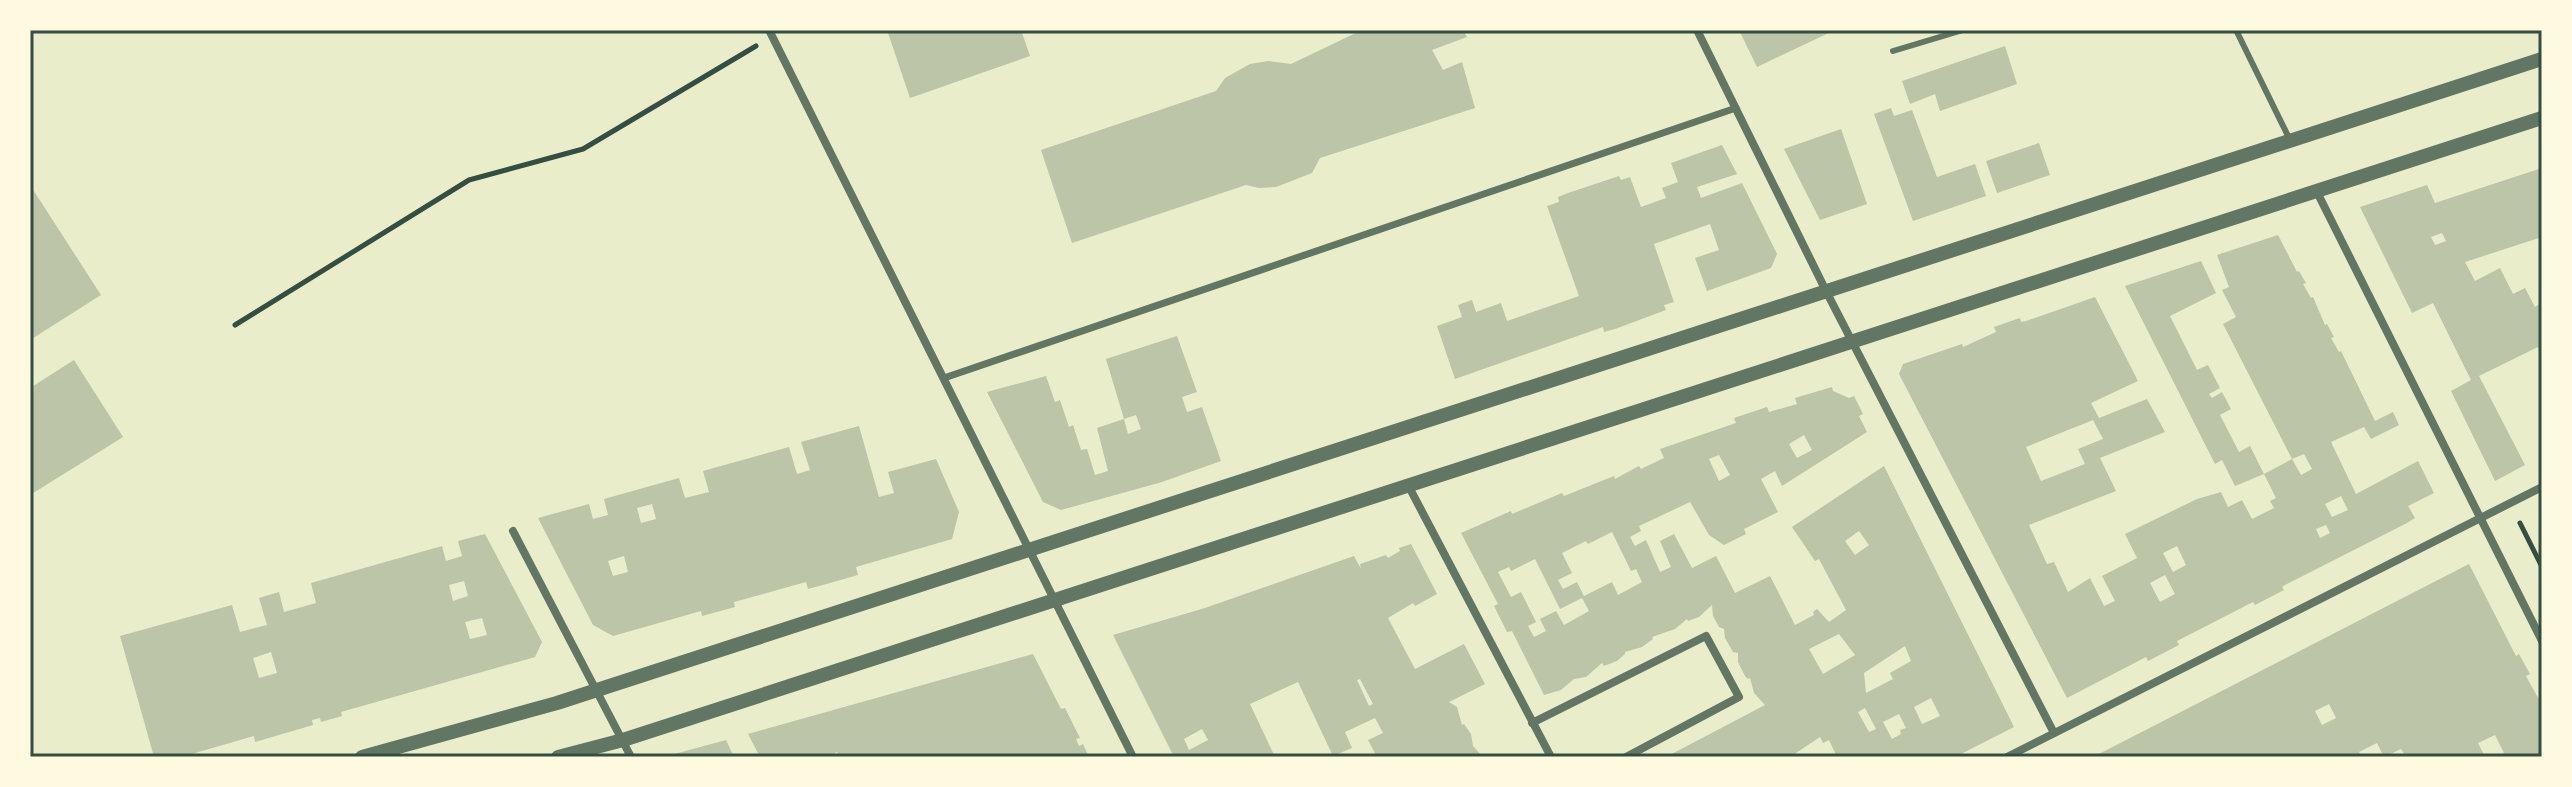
<svg xmlns="http://www.w3.org/2000/svg" width="2572" height="787" viewBox="0 0 2572 787" font-family="Ubuntu,sans-serif">
<rect width="100%" height="100%" fill="#e9edc9"/>
<!-- building -->
<g fill="#bcc5a7" fill-rule="evenodd">
<path d="M887,30h134l9,26 -120,42z"/>
<path d="M1362,30h101l4,7 -35,13 11,20 19,-8 13,46 -155,50 -8,15 -36,14 -17,1 -13,-3 -174,58 -31,-93 175,-59 9,-13 25,-14 18,-3 23,3z"/>
<path d="M1739,30h96l-78,37z"/>
<path d="M2005,46l12,38 -77,27 -5,-17 -25,10 -8,-23z"/>
<path d="M1891,108l3,8 18,-6 25,67 38,-13 11,32 -73,25 -39,-107z"/>
<path d="M1841,129l26,75 -47,16 -36,-71z"/>
<path d="M2039,143l11,32 -53,18 -11,-32z"/>
<path d="M1722,145l15,29 -40,13 4,11 41,-15 35,71 -6,14 -64,23 -12,-33 24,-8 -9,-26 -56,20 20,58 -10,3 2,5 -51,19 -11,3 -1,-5 -148,52 -18,-53 25,-9 -4,-12 14,-5 4,12 25,-9 6,18 72,-25 -32,-90 12,-4 -1,-5 10,-4 51,-17 2,4 9,-3 11,30 25,-9 -4,-10 16,-6 -7,-19z"/>
<path d="M2542,168v69l-77,25 10,19 25,-13 13,26 12,-6 10,19 5,-3 2,5v45l-4,-7 -59,29 46,89 -30,16 -44,-90 20,-11 -11,-22 -27,-55 -21,10 -52,-106 67,-22 8,18zM2442,233l4,8 -11,4 -4,-8z"/>
<path d="M30,185l71,110 -71,45z"/>
<path d="M2278,235l19,37 2,-1 7,12 -3,1 8,14 2,-1 12,28 2,-1 7,13 -3,1 8,14 2,-1 34,70 18,-9 6,13 -28,14 -7,-12 -33,15 25,52 62,-33 16,32 -26,13 7,12 -8,5 -122,62 -3,2 2,3 -29,15 -2,-3 -76,39 2,4 -31,16 -2,-4 -79,41 -168,-324 4,-10 59,-20 1,3 33,-15 -2,-5 26,-9 1,4 5,-1 69,-24 43,84 -47,22 8,15 48,-19 18,33 -65,26 16,33 -87,34 18,39 7,-2 14,30 22,-14 14,28 11,-5 -13,-25 35,-18 -12,-24 72,-35 24,-7 7,15 14,-7 10,19 22,-11 -4,-7 6,-3 -12,-24 28,-15 9,16 11,-6 -8,-15 -12,5 -69,-135 13,-7 -14,-27 7,-3 -12,-32zM2093,420l10,19 -25,10 7,15 -44,17 -15,-34zM2341,496l7,14 -16,7 -7,-13zM2326,525l4,8 -10,5 -4,-9zM2177,546l9,19 -13,7 -10,-19zM2165,575l10,19 -15,8 -10,-19z"/>
<path d="M2201,261l15,32 -46,23 27,54 11,-5 12,23 -11,6 3,4 10,-6 9,17 -11,6 19,37 11,-6 14,28 -29,12 -13,-26 -7,4 -90,-178z"/>
<path d="M1177,336l20,56 -15,5 5,15 15,-5 19,54 -59,21 -101,28 -18,-8 -56,-110 59,-16 9,26 5,-2 9,27 4,-2 8,25 6,-1 8,26 13,-4 -11,-43 27,-9 4,15 13,-5 -5,-14 -12,4 -18,-60z"/>
<path d="M74,360l49,77 -93,58v-107z"/>
<path d="M1832,387l1,4 16,7 5,-2 9,18 -4,2 8,16 -85,54 -7,-15 -14,8 17,33 -34,17 2,5 -22,11 -15,-10 -19,-33 -51,24 2,5 -11,6 5,9 11,-6 14,32 11,-5 -11,-26 14,-7 18,34 24,-12 19,37 35,-17 25,49 19,-10 -1,-3 4,-3 12,13 17,-12 -27,-51 -4,2 -23,-34 92,-61 130,261 -59,30h-118l-8,-17 -6,3 -3,-6 -30,20h-124l99,-52 -11,-12 -4,-15 -2,1 -3,-3 -7,-14v-9l-5,-1 -8,-14 -1,-9 -5,-2 -6,-11 -1,-11 -13,12 -11,4 -1,-2 -12,10 -23,8 1,2 -11,8 -17,5v2l-8,7 -13,5 -2,-3 -16,14 -12,2 -13,11 -17,5 -32,-64 -5,1 -13,-26 4,-2 -37,-71 50,-22 1,3 50,-21 2,3 50,-20 1,3 24,-13 2,3 23,-11 -4,-9 76,-26 -2,-5 33,-11 2,5 28,-8 -2,-6zM1804,435l8,15 -15,8 -8,-14zM1719,455l11,20 -11,6 -10,-22zM1859,531l10,14 -14,10 -10,-14zM1612,532l19,39 5,-2 6,13 -24,13 -6,-13 -28,14 -7,-14 -14,7 -5,-9 14,-7 -10,-20 24,-12 2,3zM1535,559l25,50 22,-11 7,13 -25,14 -8,-14 -16,8 6,12 -12,6 -6,-11 8,-4 -15,-30 -10,5 -13,-25 11,-5 2,4zM1839,634l16,21 -32,19 -14,-25zM1905,646l6,15 -21,12 3,6 -27,14 -2,-20zM1931,698l9,18 -18,8 -8,-17zM1865,708l11,21 -7,3 -11,-20zM1899,714l7,14 -6,2 1,4 -9,5 -9,-17z"/>
<path d="M859,426l20,71 15,-4 -6,-21 48,-13 23,53 -7,27 -96,28 2,8 -28,8 -22,6 -2,-7 -72,20 1,5 -33,9 -1,-5 -88,25 -20,-11 -55,-107 51,-14 4,15 15,-4 -4,-16 75,-21 6,20 24,-6 -6,-21 86,-24 8,27 13,-4 -9,-28zM652,504l4,15 -15,4 -4,-15zM624,556l4,16 -15,4 -5,-15z"/>
<path d="M485,534l57,108 -7,15 -194,55 1,4 -21,6 -1,-4 -8,2 1,5 -58,17 -1,-6 -73,21h-27l-34,-121 112,-31 8,27 27,-7 -8,-27 20,-6 5,20 32,-9 -5,-20 131,-37 4,15 16,-5 -4,-15zM464,581l4,15 -15,5 -4,-16zM482,618l5,17 -17,4 -5,-17zM271,652l6,21 -18,5 -6,-20z"/>
<path d="M1411,544l26,50 -22,12 -2,-3 -25,15 27,51 49,-25 21,40 -36,18 8,5 5,18 2,-1 7,10 2,12 10,11h-106l-9,-17 15,-7 -8,-15 -30,14 7,16 -19,8 -35,-74 -48,22 25,53h-101l-61,-122 92,-27 149,-52 7,13 -1,-5 26,-9 2,3 12,-7 -1,-3zM1360,679l13,25 -4,2 -12,-26zM1202,729l6,11 -19,10 -5,-11z"/>
<path d="M2469,564l47,92 3,-2 11,20 -4,2 16,29v52h-45l7,-4 -9,-18 -17,8 7,14h-79l-5,-8 -17,8 -7,-14 -18,9 3,5h-269zM2329,704l7,14 -14,7 -7,-14z"/>
<path d="M1033,654l28,55 4,-1 15,30 -4,1 3,7 4,-2 6,13h-250l-2,-5 -10,5h-67l-12,-23z"/>
<path d="M726,740l8,17h-67v-1z"/>
</g>
<g fill="none" stroke-linecap="round" stroke-linejoin="round">
<!-- path -->
<g stroke="#344e41" stroke-width="5">
<path d="M235,325l234,-145 114,-31 173,-103"/>
<path d="M2520,523l22,44"/>
</g>
<!-- service -->
<g stroke="#617663" stroke-width="6">
<path d="M2236,30l53,108"/>
<path d="M1893,51l70,-21"/>
</g>
<!-- pedestrian -->
<path stroke="#617663" stroke-width="7" d="M944,378l792,-270"/>
<!-- minor -->
<g stroke="#617663" stroke-width="8">
<path d="M769,30l364,727"/>
<path d="M1697,30l129,261 228,442"/>
<path d="M2317,192l225,449"/>
<path d="M1408,485l143,272"/>
<path d="M513,531l118,226"/>
<path d="M1532,723l174,-87 33,61 -113,60"/>
<path d="M2007,757l535,-270"/>
</g>
<!-- tertiary -->
<g stroke="#617663" stroke-width="14">
<path d="M362,757l195,-54 1985,-644"/>
<path d="M558,757l65,-17 1919,-622"/>
</g>
</g>
<!-- border -->
<rect width="2572" height="787" fill="none" stroke="#fefae0" stroke-width="64"/>
<rect x="32" y="32" width="2508" height="723" fill="none" stroke="#344e41" stroke-width="3"/>
</svg>
